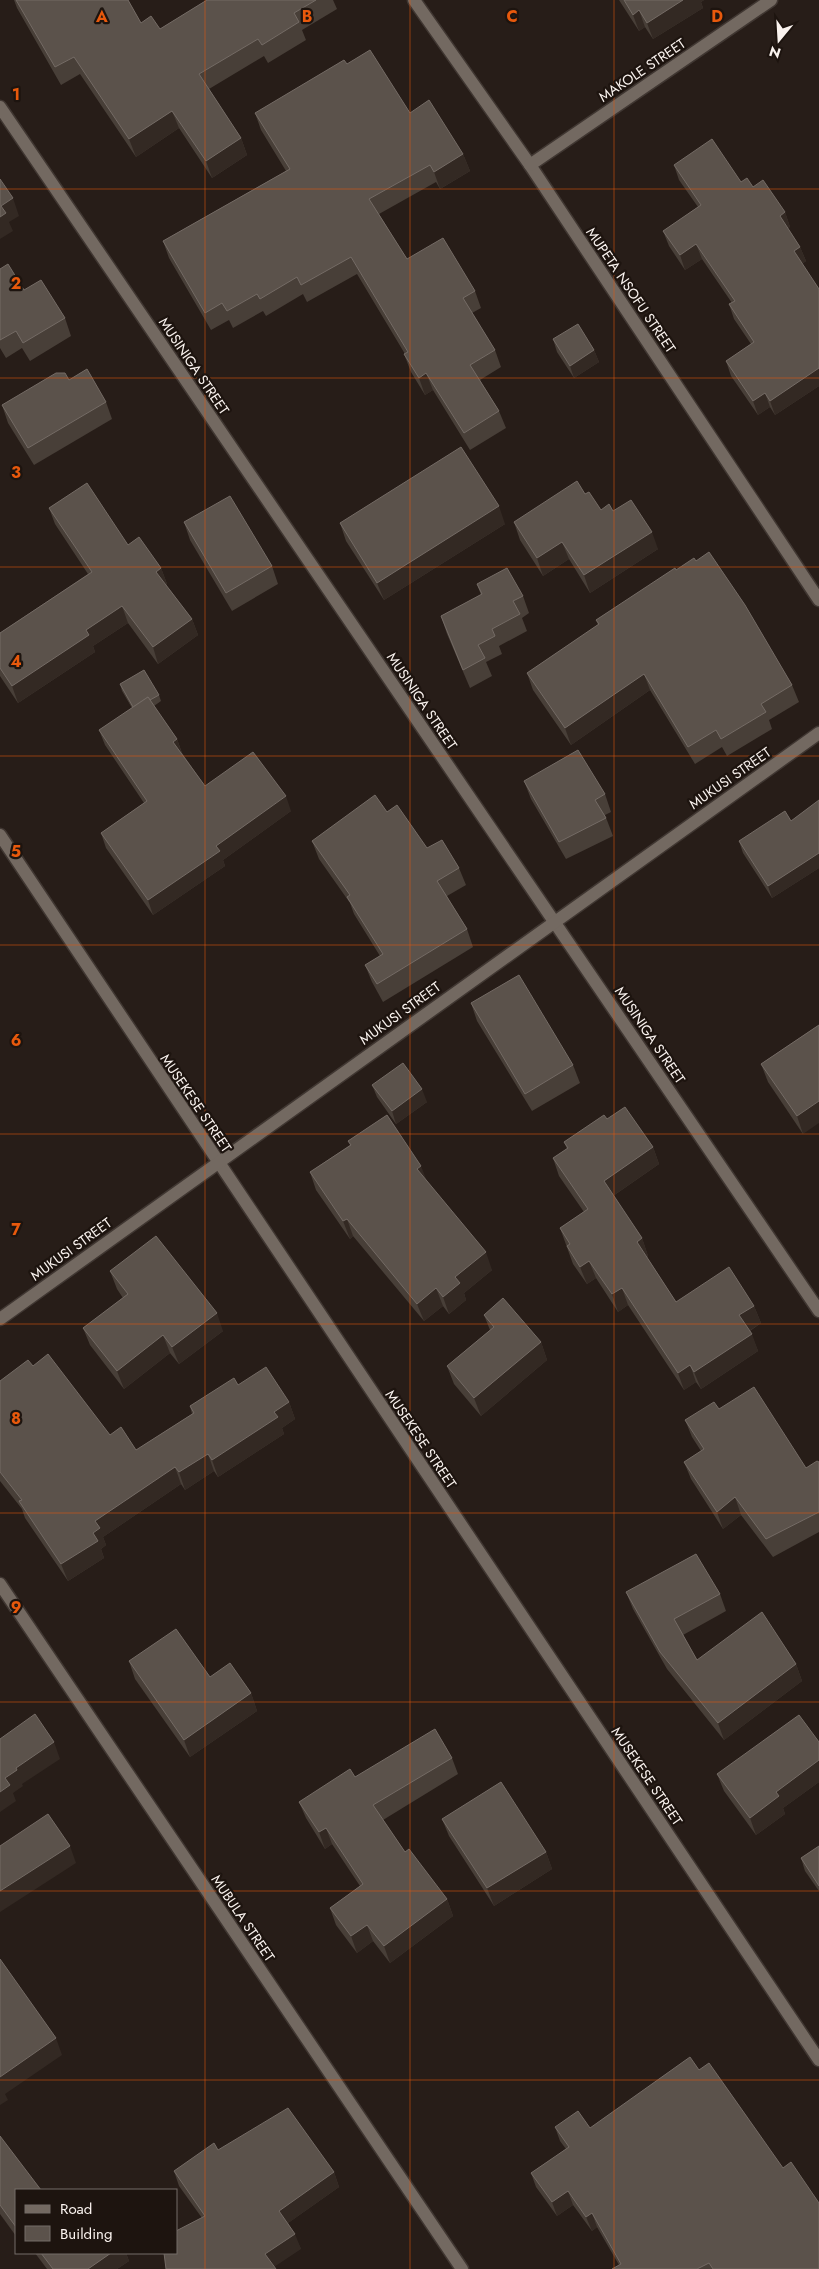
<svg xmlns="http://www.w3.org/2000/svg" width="819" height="2269" viewBox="0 0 819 2269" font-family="Jost,sans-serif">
<rect width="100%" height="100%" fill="#271d18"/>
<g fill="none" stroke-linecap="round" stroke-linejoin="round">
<!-- minor casing -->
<g stroke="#403732" stroke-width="15">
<g id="minor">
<path d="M414,0l116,165 289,435"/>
<path d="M0,107l819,1204"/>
<path d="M530,165l241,-165"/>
<path d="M0,835l819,1225"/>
<path d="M0,1319l819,-586"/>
<path d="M0,1584l462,685"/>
</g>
</g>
<!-- minor -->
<use href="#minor" stroke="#736961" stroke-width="12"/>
</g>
<!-- wall -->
<g fill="#483f38">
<path d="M14,0h114l13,23 19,6 47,-29h126l4,9 -35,21 4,10 -38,23 -4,-7 -55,33 32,49 6,17 -35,23 -33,-50 -43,29 -56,-83 -19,11 -44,-77z"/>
<path d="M619,0h85l-3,2 2,6 -50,31 -8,-12 -6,4z"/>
<path d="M347,64l116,90 7,17 -30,18 -4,-7 -57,32 28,45 68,32 6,17 -9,5 23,37 6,17 -21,13 19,31 7,17 -36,22 -37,-60 -8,5 -14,-23 -7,-18h1l-48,-80 -50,28 -4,-8 -37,22 -3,-5 -30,17 -4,-8 -18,10 -42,-72 -6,-17 123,-70 -25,-41 -6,-17z"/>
<path d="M674,165l67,17 12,5 32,25 5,15 -2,1 12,19 6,14 -4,3 17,25v97l-44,29 -5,-8 -12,8 -27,-39 -5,-15 25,-17 -17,-25 -5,-15 3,-1 -30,-44 -17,11 -16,-24 -6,-15 35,-24 -19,-27z"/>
<path d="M0,269l24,21 41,28 6,18 -41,25 -8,-13 -16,10 -6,-10z"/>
<path d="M553,339l41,11 5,12 -25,16 -17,-26z"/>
<path d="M69,380l37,22 6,17 -78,46 -26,-42 -6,-18z"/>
<path d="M585,494l16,16 12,1 45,38 -68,44 -21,-34 -26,17 -23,-36 -6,-18z"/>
<path d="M49,508l79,37 33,23 6,16 -1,1 26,34 6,16 -40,29 -30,-41 -35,23 2,6 -77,51 -18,-27v-43l88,-59 -33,-50z"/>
<path d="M184,522l88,44 6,18 -46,27 -42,-71z"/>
<path d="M340,523l165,1 -121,76 -38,-59z"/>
<path d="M676,570l116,115 7,17 -30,18 3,9 -45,27 -5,-9 -27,17 -45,-74 -79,55 -38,-55 -6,-17 71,-48 -2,-5z"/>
<path d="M477,584l46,12 6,17 -7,5 5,13 -28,15 3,8 -16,8 6,14 -22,12 -23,-54 -6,-18 40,-21z"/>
<path d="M120,684l39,11 2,6 -7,5 23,33 5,14 23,33 86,25 -68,49 2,6 -72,49 -47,-67 -5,-15 43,-30 -39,-58 -6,-15 33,-22 -10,-17z"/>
<path d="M524,781l81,13 6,18 -6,3 8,21 -47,23 -35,-60z"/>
<path d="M819,800v68l-47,30 -29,-45 -4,-12 52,-20z"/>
<path d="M387,812l40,36 32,20 7,17 -19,11 20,33 6,18 -90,55 -11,-20 -7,-17 15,-9 -26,-42 -4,-11 -31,-44 -7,-18z"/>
<path d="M471,1003l102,62 7,18 -48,28 -55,-90z"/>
<path d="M819,1025l-16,109 -35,-52 -7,-18z"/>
<path d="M372,1085l55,17 -31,22 -19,-27z"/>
<path d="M607,1119l46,28 6,17 -46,32 29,42 6,18 -1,1 29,45 78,4 7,17 -11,8 8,20 -57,38 -5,-7 -12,8 -56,-85 -10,7 -22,-34 -9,6 -14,-20 -13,-36 24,-16 -25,-36 -6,-18 14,-9 -3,-7z"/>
<path d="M348,1141l144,129 -28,23 2,7 -17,14 -6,-8 -19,15 -71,-85 -3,3 -34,-49 -6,-18 40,-27z"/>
<path d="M110,1271l113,60 -44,33 -9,-11 -46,36 -34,-44 -7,-17 40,-30 -6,-9z"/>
<path d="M484,1315l57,27 6,18 -66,56 -27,-32 -7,-18 43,-36z"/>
<path d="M33,1366l77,69 26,15 56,-36 -2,-8 48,-21 51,17 6,17 -13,9 2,6 -66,43 -4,-6 -29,19 -4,-6 -78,53 3,8 -5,4 3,9 -36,23 -43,-63 -3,-9 -22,-28v-100z"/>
<path d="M719,1409l87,59 13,-6v70l-46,25 -32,-42 -18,14 -32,-50 -7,-17 17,-11 -9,-14 -7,-17z"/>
<path d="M626,1592l94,2 6,17 -43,24 14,25 99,4 6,17 -78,59 -57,-71 -34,-60z"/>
<path d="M129,1661l81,16 41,16 6,18 -67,46 -55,-78z"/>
<path d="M819,1742v40l-36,26 2,6 -29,21 -32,-44 -7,-17z"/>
<path d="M452,1758l6,16 -75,46 22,32 42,47 6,17 -63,47 -17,-22 -16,12 -21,-28 -6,-17 30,-22 -28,-42 -7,5 -19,-31 -7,-16 56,-25z"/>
<path d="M442,1819l104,33 6,17 -58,37 -45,-70z"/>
<path d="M819,1846v45l-14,-20 -4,-13z"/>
<path d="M555,2127l35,1 229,141h-207l7,-4 -22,-38 -5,4 -19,-26 -16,11 -21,-29 -5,-14 35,-24 -6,-8z"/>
<path d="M0,2136l16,54v46l-16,-22z"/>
<path d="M218,2150l116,22 5,15 -51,36 13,26 -99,-31 -23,-32 -5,-15z"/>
<path d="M35,2253h91l3,8 -12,8h-70z"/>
</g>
<!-- shaded-wall -->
<g fill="#332923">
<path d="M683,0h21l-3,2 2,6 -50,31 -6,-16z"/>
<path d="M639,10l6,17 -6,4 -6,-16z"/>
<path d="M172,111l7,17 -43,29 -7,-18z"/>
<path d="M241,138l6,17 -35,23 -6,-17z"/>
<path d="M463,154l7,17 -30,18 -6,-17z"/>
<path d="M13,198l6,18 -10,6 4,9 -13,8v-22l1,-11z"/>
<path d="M785,212l5,15 -5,3 -5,-14z"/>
<path d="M696,244l6,15 -17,11 -5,-15z"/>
<path d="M800,247l6,14 -7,5 -5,-15z"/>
<path d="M594,350l5,12 -25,16 -4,-12z"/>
<path d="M819,368v18l-44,29 -5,-14z"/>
<path d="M426,373l7,17 -8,5 -6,-17z"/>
<path d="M765,393l5,14 -12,8 -5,-14z"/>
<path d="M499,506l6,18 -121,76 -7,-17z"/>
<path d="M652,532l6,17 -68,44 -6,-18z"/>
<path d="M562,542l7,17 -26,17 -6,-18z"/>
<path d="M161,568l6,16 -5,4 -6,-16z"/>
<path d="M122,606l6,17 -35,23 2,6 -77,51 -6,-17 74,-56z"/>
<path d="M192,619l6,16 -40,29 -5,-17z"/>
<path d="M644,674l6,16 -79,55 -6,-17z"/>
<path d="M177,739l5,15 -9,-12z"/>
<path d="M286,796l5,15 -68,49 2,6 -72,49 -5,-15 68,-54z"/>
<path d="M819,853v15l-47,30 -4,-12z"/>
<path d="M422,1089l5,13 -31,22 -4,-13z"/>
<path d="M819,1101v22l-16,11 -6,-18z"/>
<path d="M653,1147l6,17 -49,34 -6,-17z"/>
<path d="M421,1166l7,18 -11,-15z"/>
<path d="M347,1219l6,17 -3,3 -7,-18z"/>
<path d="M642,1238l6,18 -5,3 -6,-17z"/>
<path d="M486,1252l6,18 -28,23 2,7 -17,14 -6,-17 12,-20z"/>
<path d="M589,1261l7,17 -9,6 -7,-17z"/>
<path d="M436,1288l7,18 -19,15 -7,-17z"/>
<path d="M622,1288l6,17 -10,7 -6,-18z"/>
<path d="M754,1306l7,17 -15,10 -7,-18z"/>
<path d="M217,1313l6,18 -44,33 -7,-17z"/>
<path d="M752,1334l6,17 -57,38 -7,-17z"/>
<path d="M163,1335l7,18 -46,36 -7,-18z"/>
<path d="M541,1342l6,18 -66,56 -7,-18z"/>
<path d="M690,1365l6,17 -12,8 -6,-17z"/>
<path d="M289,1402l6,17 -13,9 2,6 -66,43 -6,-17 62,-48z"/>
<path d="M208,1454l6,17 -29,19 -6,-18z"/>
<path d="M175,1467l6,17 -78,53 3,8 -5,4 3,9 -36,23 -7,-17 32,-31 2,-12z"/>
<path d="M735,1497l6,18 -18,14 -6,-17z"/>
<path d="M796,1664l6,17 -78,59 -6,-17z"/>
<path d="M251,1693l6,18 -67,46 -6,-17z"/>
<path d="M54,1742l6,17 -38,25 1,2 -10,7 3,8 -16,11v-20l5,-14 11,-10z"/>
<path d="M819,1760v22l-36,26 2,6 -29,21 -6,-17 26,-26z"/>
<path d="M326,1828l6,16 -7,5 -6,-17z"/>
<path d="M70,1846l6,17 -76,49v-21z"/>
<path d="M546,1852l6,17 -58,37 -7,-18z"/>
<path d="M447,1899l6,17 -63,47 -6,-17z"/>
<path d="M367,1925l6,16 -16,12 -6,-17z"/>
<path d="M56,2038l6,17 -57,39 3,6 -8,5v-28z"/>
<path d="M334,2172l5,15 -55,39 -5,-15z"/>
<path d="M568,2191l5,14 -16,11 -5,-14z"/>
<path d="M592,2213l5,14 -5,4 -6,-14z"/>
<path d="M295,2234l6,15 -30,20 -6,-15z"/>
<path d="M111,2253h15l3,8 -12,8h-29z"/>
</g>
<!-- building -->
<g fill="#5b524b" stroke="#746b65">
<path d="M16,0h112l13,23 10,-7 9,13 47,-29h109l-22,13 5,9 -37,23 -4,-6 -59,35 42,64 -35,23 -34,-50 -43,28 -55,-82 -19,10z"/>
<path d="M624,0h59l-36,23 -8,-13 -6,5z"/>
<path d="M370,50l40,63 19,-13 34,54 -29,18 -4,-7 -61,34 38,60 36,-21 32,53 -12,7 32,52 -25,15 29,46 -35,22 -38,-60 -7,5 -15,-24 4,-2 -57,-95 -50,28 -4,-8 -37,22 -3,-5 -30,17 -5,-8 -17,10 -42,-72 127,-72 -35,-56 89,-53 3,4z"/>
<path d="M712,139l29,43 6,-4 6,9 10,-7 22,32 -5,4 20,31 -6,4 25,38v79l-49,33 -5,-8 -12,8 -27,-40 28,-19 -25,-38 6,-3 -39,-57 -16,11 -17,-24 38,-26 -27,-40z"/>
<path d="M0,179l13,19 -12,8 5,7 -6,4z"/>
<path d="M8,264l16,26 17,-10 24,38 -42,25 -7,-12 -16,9v-71z"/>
<path d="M578,324l16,26 -24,16 -17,-27z"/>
<path d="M87,369l19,33 -78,46 -26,-43 54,-32h9l4,7z"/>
<path d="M461,447l38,59 -122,77 -37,-60z"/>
<path d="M577,481l8,13 4,-2 12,18 8,-6 4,7 18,-11 21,32 -68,43 -22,-33 -25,16 -23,-36z"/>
<path d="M87,483l41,62 11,-8 22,31 -5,4 36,47 -39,28 -31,-41 -36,24 3,5 -77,51 -12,-18v-35l92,-61 -43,-64z"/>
<path d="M230,496l42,70 -46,27 -42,-71z"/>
<path d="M709,552l36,53 47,80 -31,19 5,8 -45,27 -5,-9 -28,17 -44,-73 -79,54 -38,-55 72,-49 -3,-4 79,-52 1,2 18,-12 2,3z"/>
<path d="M507,568l16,28 -10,5 7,13 -28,15 3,7 -17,9 7,13 -22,12 -22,-54 41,-22 -5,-10z"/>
<path d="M144,670l15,25 -9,5 -2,-3 -15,10 -13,-23z"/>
<path d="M148,697l29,42 -4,3 32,44 48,-34 33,44 -70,50 4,5 -72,49 -47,-67 46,-32 -48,-71z"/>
<path d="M578,750l27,44 -10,6 11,18 -47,24 -35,-61z"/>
<path d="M375,795l12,17 10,-7 30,43 15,-8 17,28 -22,13 30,48 -90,55 -12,-19 18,-11 -36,-57 3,-2 -38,-54z"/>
<path d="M819,800v53l-51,33 -29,-45 46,-30 6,10z"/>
<path d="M519,975l54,90 -48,29 -54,-91z"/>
<path d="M819,1025v76l-22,15 -36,-52z"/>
<path d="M403,1063l19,26 -30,22 -20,-26z"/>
<path d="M625,1107l28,40 -49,34 38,57 -5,4 39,60 53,-35 25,39 -15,9 13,19 -58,38 -4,-7 -12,8 -56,-85 -10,6 -23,-33 -9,6 -13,-21 3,-2 -10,-16 28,-19 -35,-51 15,-10 -4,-6 40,-27 3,4z"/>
<path d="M387,1115l34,51 -4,3 69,83 -31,25 5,6 -17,14 -7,-9 -19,16 -70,-85 -4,2 -33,-49 41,-27 -3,-4z"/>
<path d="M156,1236l61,77 -45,34 -9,-12 -46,36 -34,-43 45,-34 -18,-23z"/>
<path d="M503,1298l38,44 -67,56 -27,-32 47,-39 -10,-12z"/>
<path d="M48,1354l62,81 11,-8 15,23 58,-37 -4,-7 44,-28 4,7 28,-18 23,35 -15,10 4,5 -66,43 -4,-6 -29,18 -4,-5 -80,54 5,7 -7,5 5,8 -37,23 -42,-63 3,-1 -22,-28v-91l28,-21 5,6z"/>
<path d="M754,1387l52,81 11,-7 2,1v50l-53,27 -31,-42 -18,15 -33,-50 20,-13 -19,-29 29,-18 5,7z"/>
<path d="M696,1554l24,40 -46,25 23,41 65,-48 34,52 -78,59 -58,-71 -34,-60z"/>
<path d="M176,1629l34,48 20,-14 21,30 -67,47 -55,-79z"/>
<path d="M35,1714l19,28 -38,26 1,2 -12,8 5,7 -10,7v-53z"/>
<path d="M799,1715l20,27v18l-43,32 3,4 -29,22 -33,-44z"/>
<path d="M435,1729l17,29 -79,47 32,47 4,-3 38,50 -63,47 -17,-21 -16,11 -21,-28 33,-24 -37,-56 -7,4 -20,-30 51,-33 5,8z"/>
<path d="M501,1782l45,70 -59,36 -45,-69z"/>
<path d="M48,1814l22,32 -70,45v-45z"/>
<path d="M819,1846v40l-18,-28z"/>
<path d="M0,1959l56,79 -56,39z"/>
<path d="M690,2057l9,13 10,-7 74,105 8,-6 28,41v66h-106l-4,-6 -12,6h-85l9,-5 -29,-51 -6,4 -18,-26 -16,11 -21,-29 38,-26 -14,-20 23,-16 12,17z"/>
<path d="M288,2108l46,64 -55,39 16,23 -30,20 11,15h-110l-2,-16h12v-22l29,-15 -31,-45 40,-28 4,7z"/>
<path d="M0,2136l41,54h-25v37l-16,-22z"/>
<path d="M41,2253h70l-23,16h-35z"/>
</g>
<!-- grid -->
<path fill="none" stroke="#e8590c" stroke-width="1" stroke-opacity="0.55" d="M205,0v2269M410,0v2269M614,0v2269M0,189h819M0,378h819M0,567h819M0,756h819M0,945h819M0,1134h819M0,1324h819M0,1513h819M0,1702h819M0,1891h819M0,2080h819"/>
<g text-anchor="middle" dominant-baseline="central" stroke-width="4.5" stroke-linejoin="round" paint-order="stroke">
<!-- street labels -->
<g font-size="14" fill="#faf3ef" stroke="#1d140f">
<text transform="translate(642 70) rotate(-34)">MAKOLE STREET</text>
<text transform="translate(631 290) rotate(56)">MUPETA NSOFU STREET</text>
<text transform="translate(194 366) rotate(56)">MUSINIGA STREET</text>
<text transform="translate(422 701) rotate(56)">MUSINIGA STREET</text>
<text transform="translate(730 778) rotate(-35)">MUKUSI STREET</text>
<text transform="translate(400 1013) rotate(-36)">MUKUSI STREET</text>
<text transform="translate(650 1035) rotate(56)">MUSINIGA STREET</text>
<text transform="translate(196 1103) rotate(56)">MUSEKESE STREET</text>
<text transform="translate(71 1249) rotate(-36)">MUKUSI STREET</text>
<text transform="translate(421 1439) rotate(56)">MUSEKESE STREET</text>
<text transform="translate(647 1776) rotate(56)">MUSEKESE STREET</text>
<text transform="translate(243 1918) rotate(56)">MUBULA STREET</text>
</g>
</g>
<g font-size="16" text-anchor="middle" font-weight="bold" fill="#e8590c" stroke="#1d140f" stroke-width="4.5" stroke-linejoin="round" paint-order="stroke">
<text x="102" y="22">A</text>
<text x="307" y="22">B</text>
<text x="512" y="22">C</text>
<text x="717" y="22">D</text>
<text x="16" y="100">1</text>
<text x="16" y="289">2</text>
<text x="16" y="478">3</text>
<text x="16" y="667">4</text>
<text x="16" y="857">5</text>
<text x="16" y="1046">6</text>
<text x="16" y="1235">7</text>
<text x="16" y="1424">8</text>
<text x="16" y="1613">9</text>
</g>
<!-- legend -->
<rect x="15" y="2189" width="162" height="65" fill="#1d140f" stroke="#756d69"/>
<rect x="25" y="2205" width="25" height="8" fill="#736961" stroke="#756d69"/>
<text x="60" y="2214" font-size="15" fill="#faf3ef">Road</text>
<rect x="25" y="2226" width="25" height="15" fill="#5b524b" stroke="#756d69"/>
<text x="60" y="2239" font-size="15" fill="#faf3ef">Building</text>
<!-- north arrow -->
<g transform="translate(779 40) rotate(198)" stroke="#1d140f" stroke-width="4" paint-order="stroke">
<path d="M0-4L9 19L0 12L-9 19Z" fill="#faf3ef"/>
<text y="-8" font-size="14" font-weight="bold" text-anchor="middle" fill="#faf3ef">N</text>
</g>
</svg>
